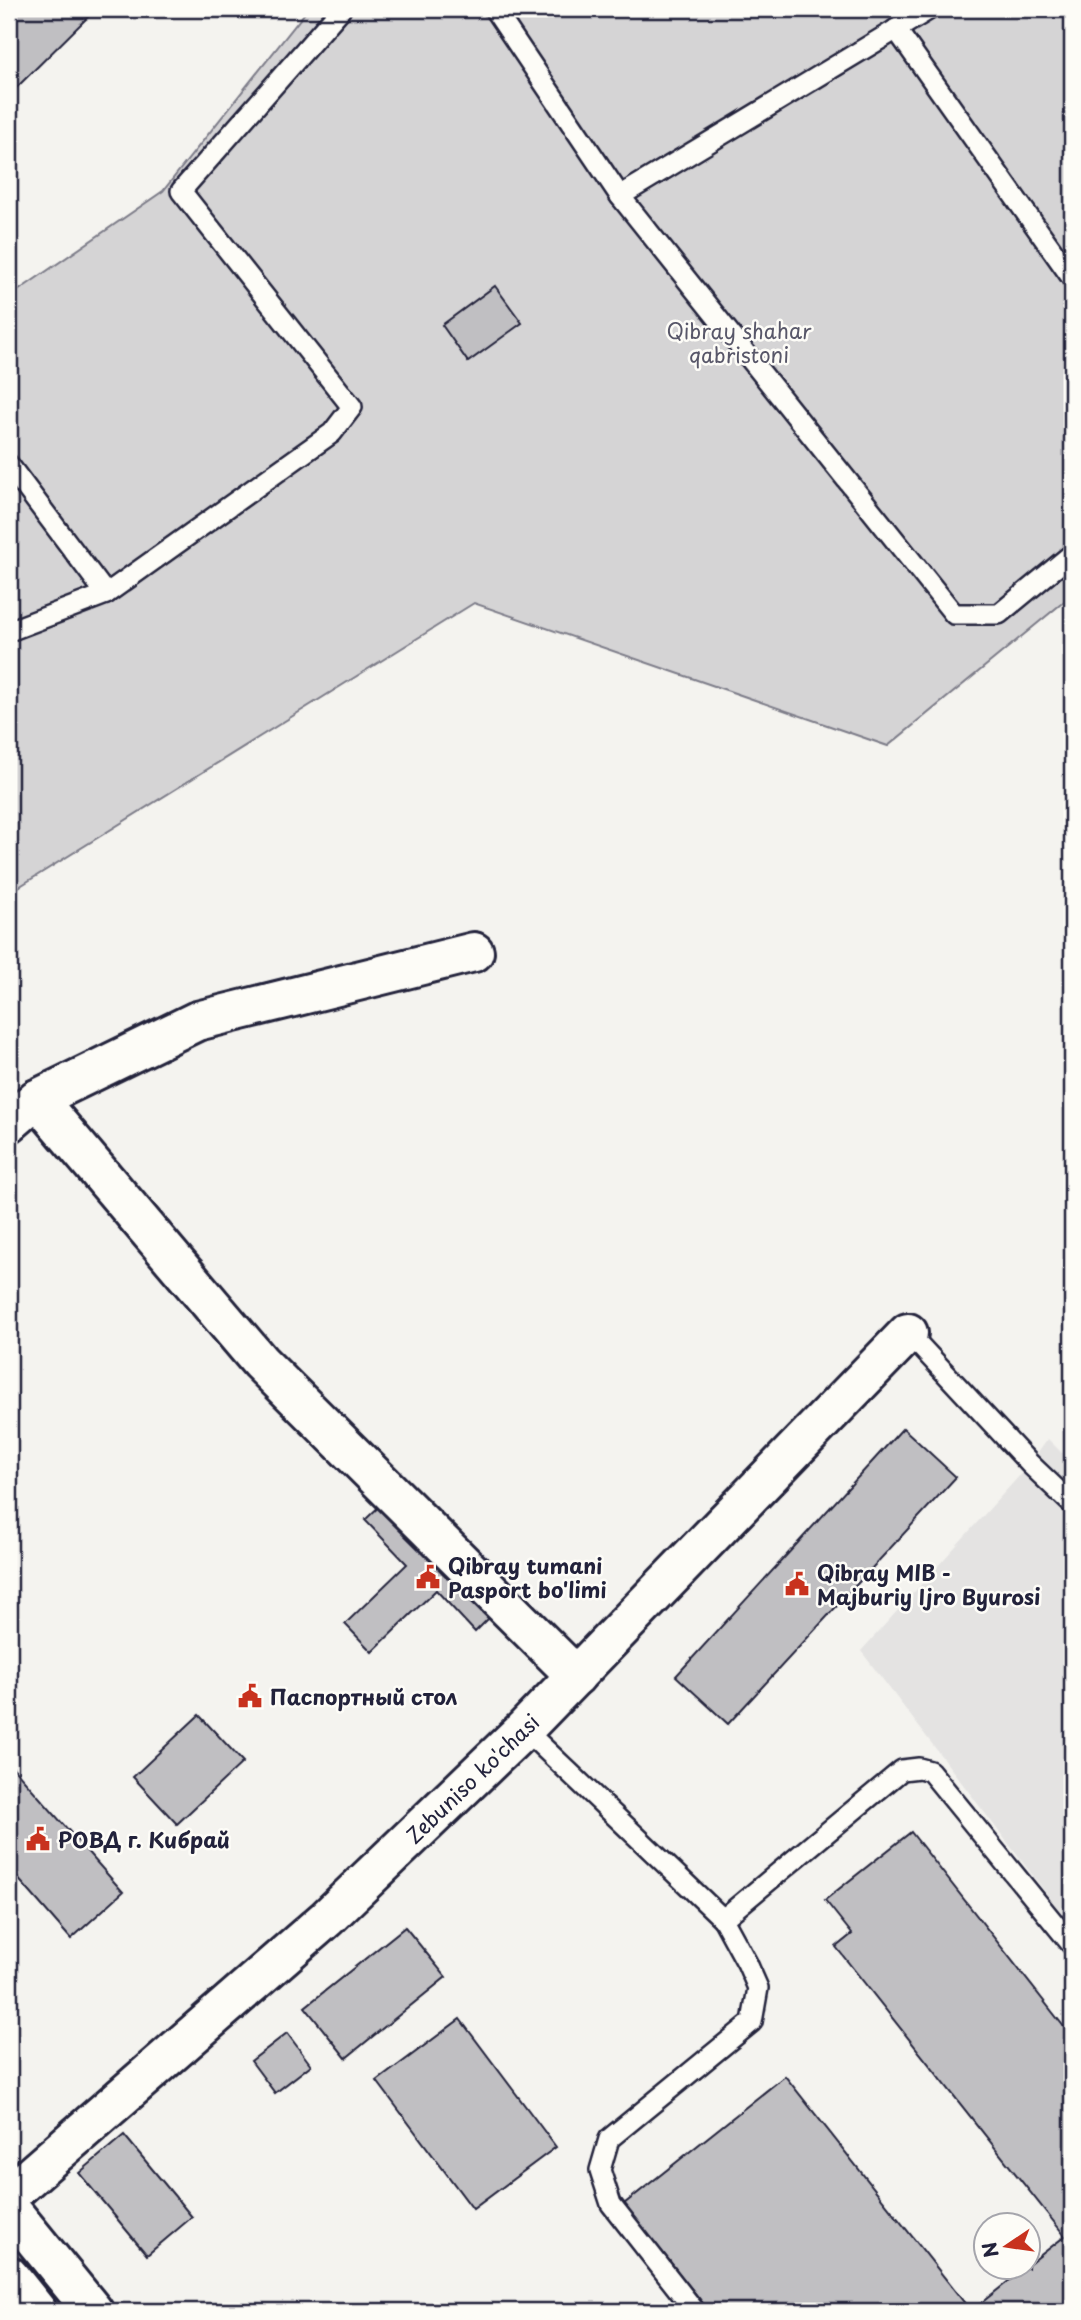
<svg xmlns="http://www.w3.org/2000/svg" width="1081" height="2320" viewBox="0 0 1081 2320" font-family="'Playpen Sans',sans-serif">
<rect width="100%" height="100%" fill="#f4f3ef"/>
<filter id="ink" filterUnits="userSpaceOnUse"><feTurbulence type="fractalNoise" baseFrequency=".0143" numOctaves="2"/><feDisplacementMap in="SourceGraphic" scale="14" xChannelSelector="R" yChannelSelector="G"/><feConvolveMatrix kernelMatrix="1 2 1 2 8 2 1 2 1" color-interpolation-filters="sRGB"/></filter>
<g filter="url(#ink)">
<!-- built -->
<path fill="#e4e3e2" d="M1048,1439l14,14 10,-10v484l-211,-276 169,-187z"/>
<!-- green -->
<path fill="#d5d4d5" stroke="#7c7b88" stroke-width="2" d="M308,9h764v586l-184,151 -414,-143 -465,290v-596l154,-106z"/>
<!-- building -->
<g fill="#c0bfc2" stroke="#22223b" stroke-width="2">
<path d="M9,9h87l-87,86z"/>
<path d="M495,286l27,37 -54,39 -26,-37z"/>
<path d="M903,1428l53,49 -228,247 -52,-48z"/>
<path d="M387,1499l108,113 -20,20 -39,-42 -64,62 -27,-28 62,-60 -42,-44z"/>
<path d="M199,1715l44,47 -66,62 -44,-47z"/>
<path d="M9,1763l114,129 -52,47 -62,-71z"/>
<path d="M911,1832l161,205v274h-363l-85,-107 161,-128 186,235 54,-43h3v-3l37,-29 -229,-289 16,-13 -27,-34z"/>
<path d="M405,1927l41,50 -100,81 -41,-51z"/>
<path d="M460,2019l96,128 -83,62 -96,-128z"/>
<path d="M287,2033l24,32 -36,28 -24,-32z"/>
<path d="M124,2135l68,82 -45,38 -68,-82z"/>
</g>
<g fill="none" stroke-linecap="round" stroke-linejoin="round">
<!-- lane casing -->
<g stroke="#22223b" stroke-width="24">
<g id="lane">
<path d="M494,9l126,187 310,-187"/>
<path d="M896,29l176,249"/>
<path d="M620,196l334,418h45l73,-60"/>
<path d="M9,465l97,129"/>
<path d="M9,631l97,-37 226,-161 20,-26 -171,-216 160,-182"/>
<path d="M908,1333l122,131 42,40"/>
<path d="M524,1729l199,190 179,-149 17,-2 11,3 142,174"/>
<path d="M695,2311l-84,-107 -11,-34 9,-31 143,-117 6,-34 -11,-25 -24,-44"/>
</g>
</g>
<!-- street casing -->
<g stroke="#22223b" stroke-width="44">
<g id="street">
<path d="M37,1099l223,263 316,314"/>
<path d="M9,1123l28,-24 160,-78 277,-69"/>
<path d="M9,2195l317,-276 198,-190 384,-396"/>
</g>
</g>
<!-- primary casing -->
<g stroke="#22223b" stroke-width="44">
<g id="primary">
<path d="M9,2208l84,103"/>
<path d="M9,2276l28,35"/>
</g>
</g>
<!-- lane -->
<use href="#lane" stroke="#fdfcf7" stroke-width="19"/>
<!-- street -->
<use href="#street" stroke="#fdfcf7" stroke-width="38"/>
<!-- primary -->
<use href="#primary" stroke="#fdfcf7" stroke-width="38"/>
</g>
</g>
<!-- icons -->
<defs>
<g id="civic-bare" transform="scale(1.89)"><path d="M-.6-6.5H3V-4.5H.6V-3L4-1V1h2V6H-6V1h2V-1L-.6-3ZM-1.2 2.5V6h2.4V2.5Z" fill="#c8321e" stroke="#fdfcf7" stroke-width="2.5" paint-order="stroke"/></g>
</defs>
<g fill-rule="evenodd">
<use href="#civic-bare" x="428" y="1577"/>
<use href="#civic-bare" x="797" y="1584"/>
<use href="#civic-bare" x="250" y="1696"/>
<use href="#civic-bare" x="38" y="1839"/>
</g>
<g text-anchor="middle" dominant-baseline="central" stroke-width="5" stroke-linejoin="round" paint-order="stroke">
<!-- park labels -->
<g font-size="21" fill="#585769" stroke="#fdfcf7">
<text x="739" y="330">Qibray shahar<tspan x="739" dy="24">qabristoni</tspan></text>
</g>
<!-- poi labels -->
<g font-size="21" font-weight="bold" fill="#22223b" stroke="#fdfcf7" text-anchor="start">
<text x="448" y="1565">Qibray tumani<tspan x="448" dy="24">Pasport bo'limi</tspan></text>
<text x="817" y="1572">Qibray MIB -<tspan x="817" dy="24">Majburiy Ijro Byurosi</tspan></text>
<text x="270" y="1696">Паспортный стол</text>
<text x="58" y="1839">РОВД г. Кибрай</text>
</g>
<!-- street labels -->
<g font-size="21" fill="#22223b" stroke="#fdfcf7">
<text transform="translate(472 1778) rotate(-44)">Zebuniso ko'chasi</text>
</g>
</g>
<!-- margin -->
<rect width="1081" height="2320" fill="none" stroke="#fdfcf7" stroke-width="35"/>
<rect x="18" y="18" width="1046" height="2285" fill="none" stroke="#22223b" stroke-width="2.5" filter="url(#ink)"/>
<!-- north arrow -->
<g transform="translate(1007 2246) rotate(257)"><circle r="33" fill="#fdfcf7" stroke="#a5a5ac" stroke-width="2"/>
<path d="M0-5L12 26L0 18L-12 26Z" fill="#c8321e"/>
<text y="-10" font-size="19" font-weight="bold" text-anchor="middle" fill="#22223b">N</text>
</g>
</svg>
